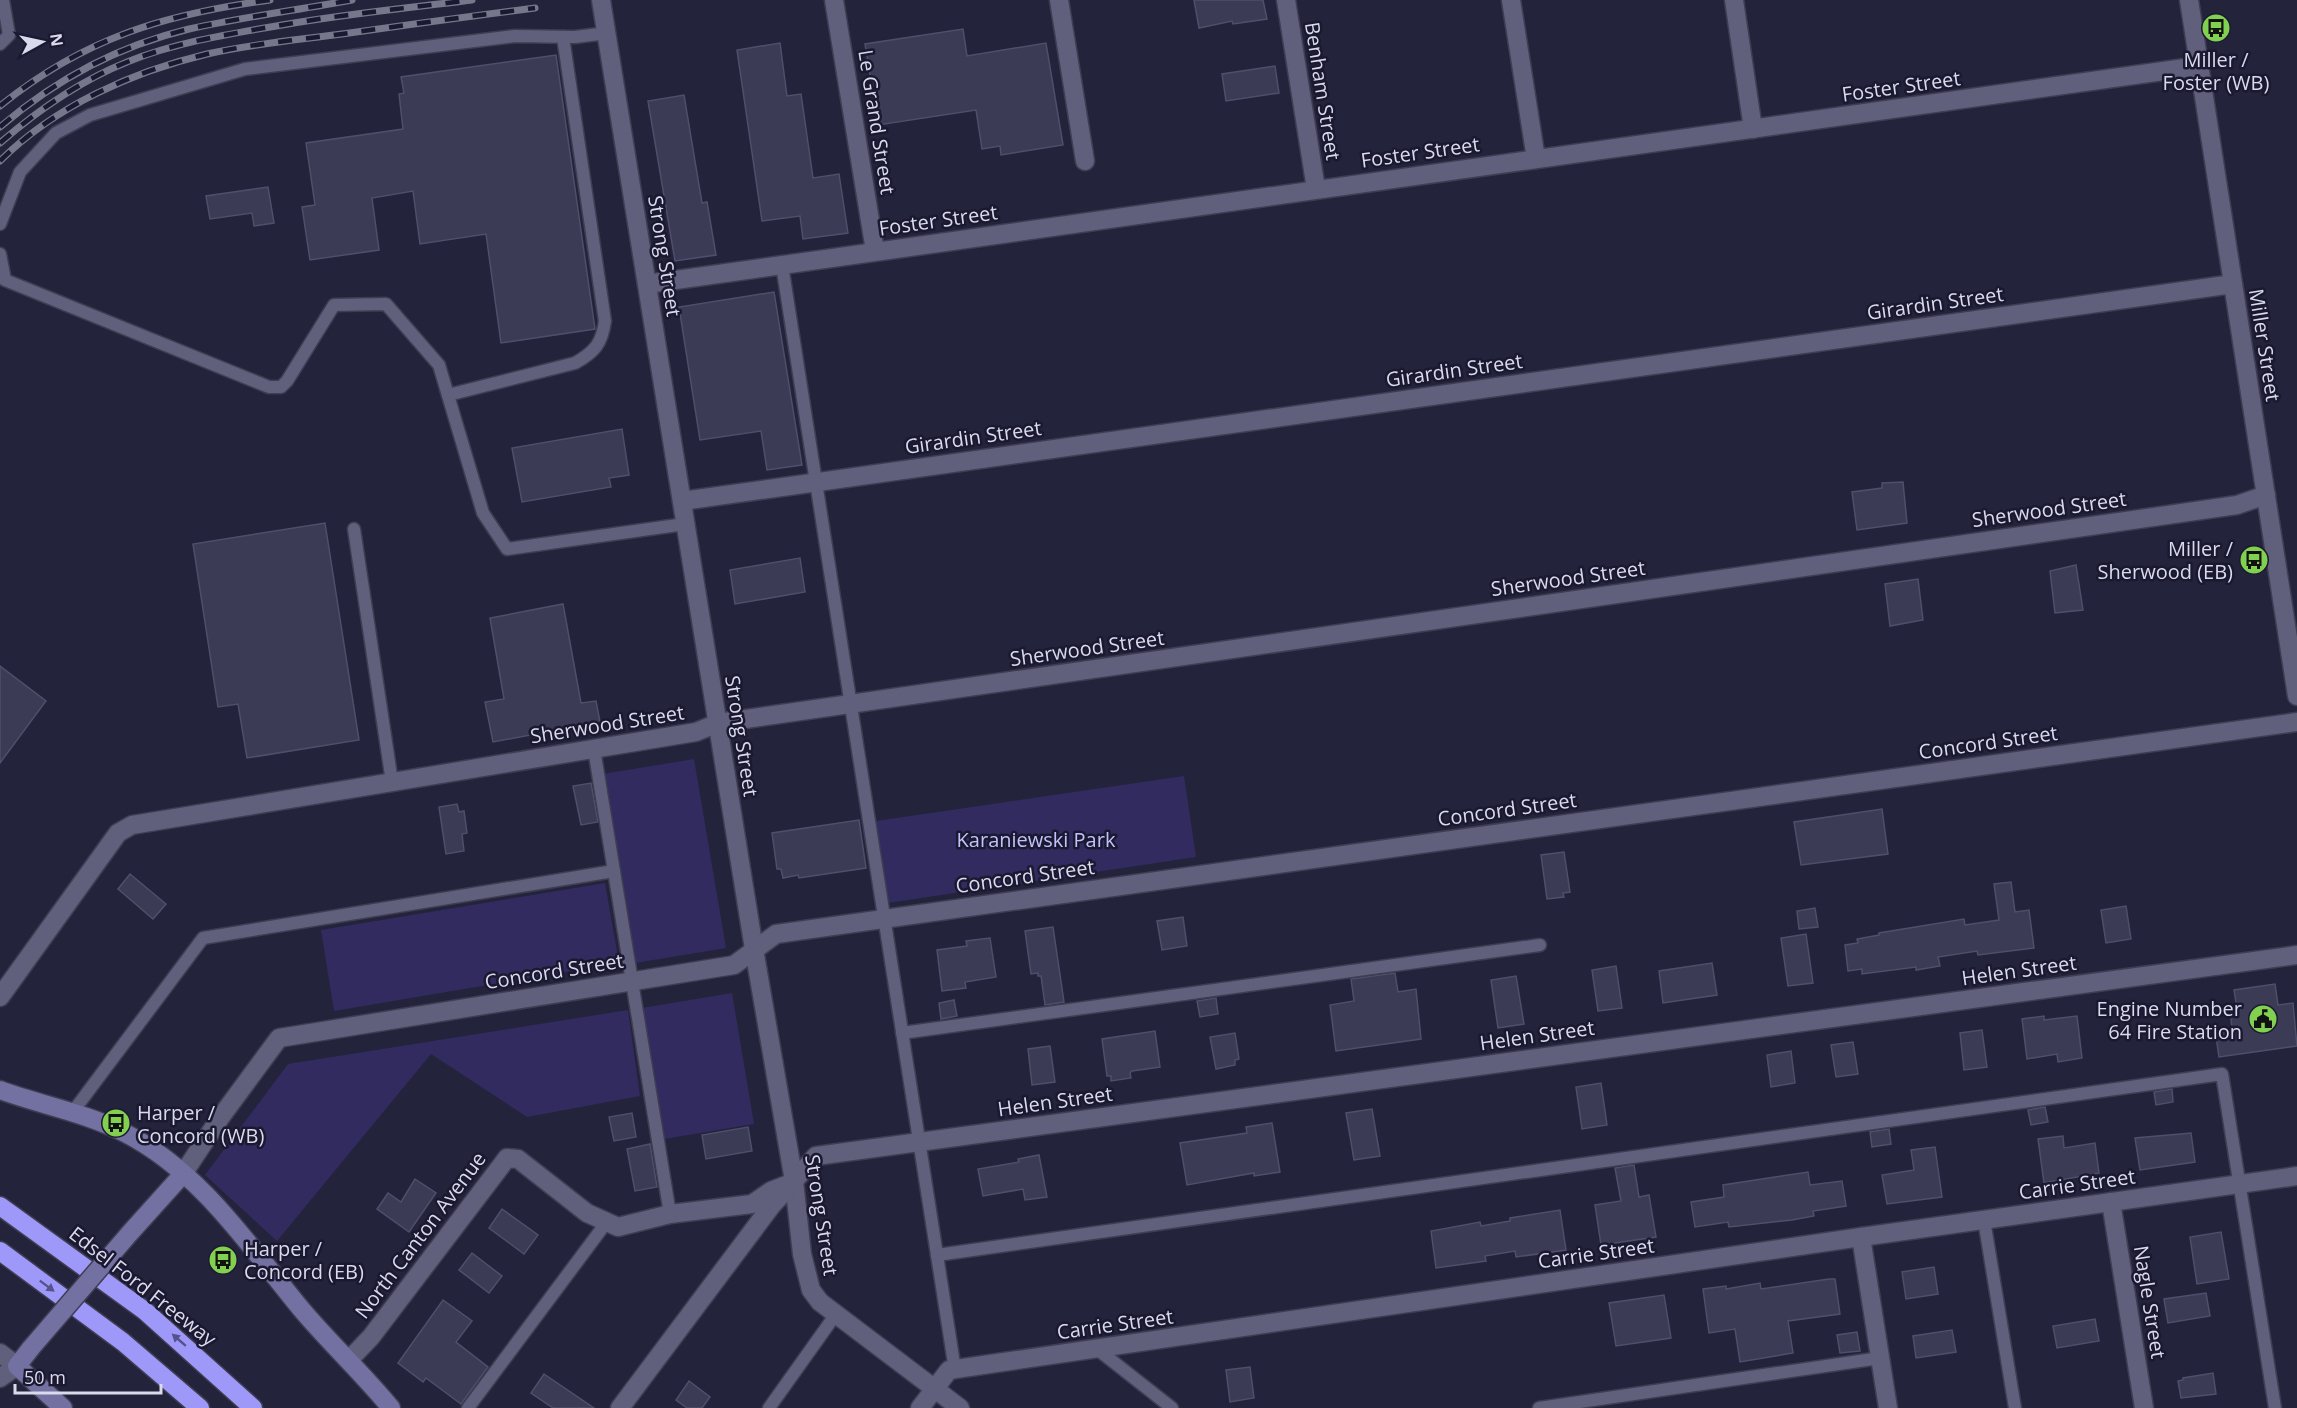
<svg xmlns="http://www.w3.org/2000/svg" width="2297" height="1408" viewBox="0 0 2297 1408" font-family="'Open Sans',sans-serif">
<rect width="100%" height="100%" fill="#24233c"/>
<!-- green -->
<g fill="#312b5f">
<path d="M694,759l32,189 -91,15 -32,-189z"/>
<path d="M1184,776l12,81 -308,46 -12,-82z"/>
<path d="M605,883l14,80 -285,48 -13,-81z"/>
<path d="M732,993l22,131 -90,15 -22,-131z"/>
<path d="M628,1010l12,86 -113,21 -96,-63 -154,187 -72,-66 83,-111z"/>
</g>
<!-- building -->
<g fill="#3c3b56" stroke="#4f4f6b" stroke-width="1.5">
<path d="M1194,0h69l4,19 -34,5 -1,-3 -33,7z"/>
<path d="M963,29l4,27 79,-13 17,102 -62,10 -1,-9 -18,3 -6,-39 -98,15 -13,-81z"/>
<path d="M780,43l7,53 14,-2 12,84 26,-4 9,59 -45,6 -3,-23 -38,5 -25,-171z"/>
<path d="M556,55l39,274 -94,14 -15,-109 -66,10 -7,-53 -41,7 7,52 -69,10 -8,-53 13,-2 -9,-62 97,-14 -4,-35 5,-1 -3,-16z"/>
<path d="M1275,66l4,27 -53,8 -4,-27z"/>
<path d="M684,95l18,108 5,-1 9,53 -41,6 -27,-160z"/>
<path d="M268,187l6,36 -20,3 -2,-13 -42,6 -4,-23z"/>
<path d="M774,292l28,173 -35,5 -6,-39 -61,9 -21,-133z"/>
<path d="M622,429l7,46 -20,3 2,9 -89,15 -10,-54z"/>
<path d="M1903,482l4,41 -50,7 -5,-38 30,-4v-5z"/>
<path d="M325,523l34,217 -112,18 -9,-54 -20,3 -25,-163z"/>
<path d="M800,558l5,34 -70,12 -5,-34z"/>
<path d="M2076,565l7,45 -28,3 -5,-42z"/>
<path d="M1918,579l5,41 -33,6 -5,-42z"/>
<path d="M563,604l18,99 15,-2 4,21 -107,20 -8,-40 19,-3 -14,-81z"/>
<path d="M0,666l46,35 -46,62z"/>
<path d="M591,783l7,39 -17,3 -8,-39z"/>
<path d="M457,804l2,8 5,-1 3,22 -5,1 2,17 -18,3 -7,-47z"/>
<path d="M1882,809l6,45 -87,11 -7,-43z"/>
<path d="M859,820l7,48 -67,10 -1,-3 -15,3 -2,-9h-4l-5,-36z"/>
<path d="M1564,852l6,40 -7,1 1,4 -17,2 -6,-44z"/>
<path d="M130,874l36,30 -13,15 -35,-30z"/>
<path d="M2011,882l4,30 14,-2 5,38 -56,7 -1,-4 -39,6 2,9 -24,4v-3l-54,7v-5l-14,2 -3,-26 13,-2 -1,-4 22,-4v-2l85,-14 1,6 34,-5 -5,-36z"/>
<path d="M2126,906l5,33 -25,4 -5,-33z"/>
<path d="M1815,908l3,19 -19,2 -2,-18z"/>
<path d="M1183,917l4,29 -25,4 -5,-29z"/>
<path d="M1053,927l11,75 -19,3 -4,-29h-3v-3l-7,1 -6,-43z"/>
<path d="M1806,934l7,49 -25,3 -7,-48z"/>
<path d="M990,938l6,39 -31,5 1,6 -24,3 -5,-41 30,-4 -1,-5z"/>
<path d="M1712,963l5,32 -54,8 -4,-32z"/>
<path d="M1616,966l6,42 -24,3 -6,-41z"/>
<path d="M1395,973l3,19 18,-3 5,50 -85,12 -6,-46 24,-4 -3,-22z"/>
<path d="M1516,976l8,48 -26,4 -7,-48z"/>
<path d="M2275,984l3,21 15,-2 4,43 -78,11 -4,-27 17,-2 -2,-18 7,-1 -3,-19z"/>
<path d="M1216,998l2,16 -18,3 -3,-16z"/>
<path d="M954,1000l3,16 -16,3 -2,-16z"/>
<path d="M2044,1016v4l33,-4 5,42 -24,4 -1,-8 -30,5 -5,-40z"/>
<path d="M1982,1030l5,37 -23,3 -4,-37z"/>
<path d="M1155,1031l5,36 -28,4 -2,2 1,5 -20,3v-5h-4l-5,-37z"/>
<path d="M1235,1033l4,26 -4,1v5l-19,4 -6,-32z"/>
<path d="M1853,1042l5,32 -22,3 -5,-32z"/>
<path d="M1050,1046l5,36 -23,3 -4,-36z"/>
<path d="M1791,1051l4,32 -24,4 -4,-32z"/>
<path d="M1601,1083l6,42 -25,4 -6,-42z"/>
<path d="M2172,1089l1,13 -17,3 -2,-13z"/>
<path d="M2045,1107l3,15 -17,3 -3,-15z"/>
<path d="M1372,1109l8,47 -26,4 -8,-47z"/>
<path d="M632,1113l4,24 -22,4 -5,-24z"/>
<path d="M1272,1123l8,49 -26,4v-3l-67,12 -7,-42 67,-10 -1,-6z"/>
<path d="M748,1127l4,24 -46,8 -4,-24z"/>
<path d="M1889,1129l2,15 -19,3 -2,-15z"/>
<path d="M2191,1133l4,29 -55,8 -5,-32z"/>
<path d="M2063,1136l1,12 31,-5 4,30 -55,10 -6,-44z"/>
<path d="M650,1144l7,43 -22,4 -8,-42z"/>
<path d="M1935,1147l7,50 -55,7 -5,-29 32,-5 -3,-20z"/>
<path d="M1039,1155l8,42 -22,3 -2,-11 -40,7 -5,-27 41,-7 -1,-3z"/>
<path d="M1634,1165l5,32 10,-2 7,42 -55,8 -6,-40 26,-4 -6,-33z"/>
<path d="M1808,1172l2,13 32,-4 4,25 -33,5 1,5 -22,4 -63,7 -1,-5 -33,5 -4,-25 33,-5 -1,-12z"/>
<path d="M415,1179l21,14 -27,39 -32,-23 11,-16 13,9z"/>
<path d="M502,1209l36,26 -14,19 -35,-26z"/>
<path d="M1560,1210l6,40 -50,7 -1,-6 -30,5 1,5 -50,7 -5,-37 49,-9 1,4 29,-5v-3z"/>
<path d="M2221,1232l8,47 -32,5 -7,-47z"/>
<path d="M472,1253l30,23 -13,17 -30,-23z"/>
<path d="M1934,1267l4,27 -32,5 -4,-27z"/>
<path d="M1829,1279h6l5,35 -52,7 5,32 -53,9 -5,-33 -26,4 -6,-44 23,-3v3l34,-6 1,6z"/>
<path d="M2206,1293l4,23 -42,7 -4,-24z"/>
<path d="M1664,1295l7,43 -55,8 -7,-43z"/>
<path d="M443,1300l29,21 -16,21 32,25 -27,37 -35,-26 -3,4 -25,-19z"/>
<path d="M2095,1319l4,22 -42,7 -4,-22z"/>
<path d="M1952,1330l4,22 -40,6 -3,-22z"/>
<path d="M1857,1332l3,19 -20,2 -3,-18z"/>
<path d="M1250,1367l4,31 -24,4 -4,-32z"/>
<path d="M2213,1373l3,21 -35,4 -3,-17 5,-1v-2z"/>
<path d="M544,1374l50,34h-41l-22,-15z"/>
<path d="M689,1381l21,16 -8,11h-15l-11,-8z"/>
</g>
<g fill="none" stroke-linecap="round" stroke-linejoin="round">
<!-- lane casing -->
<g stroke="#3f3d52" stroke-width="15">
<g id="lane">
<path d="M0,44l9,-9 -6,-35"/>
<path d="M0,224l20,-52 36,-39 34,-18 155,-46 270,-33 60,1 32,-4"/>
<path d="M0,254l5,26 264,107h12l6,-6 47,-76 52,-1 53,61 44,148 24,36 178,-25"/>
<path d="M782,265l173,1105"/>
<path d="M448,395l127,-32c20,-11 27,-20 30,-42l-42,-284"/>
<path d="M354,529l38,253"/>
<path d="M594,749l76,465"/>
<path d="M902,1033l638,-88"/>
<path d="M72,1113l131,-175 411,-67"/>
<path d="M1984,1220l31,188"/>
<path d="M937,1255l1285,-181 53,334"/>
<path d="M1097,1349l75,59"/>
<path d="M468,1408l138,-185"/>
<path d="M769,1408l67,-94"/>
<path d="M1539,1408l341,-50"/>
</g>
</g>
<!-- street casing -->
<g stroke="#3f3d52" stroke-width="21">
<g id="street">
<path d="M601,0l153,949 40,232 8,73 9,36 9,12 140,106"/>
<path d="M834,0l41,251"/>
<path d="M1059,0l26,161"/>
<path d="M1286,0l30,189"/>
<path d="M1511,0l25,159"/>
<path d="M1734,0l19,129"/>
<path d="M2189,0l108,696"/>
<path d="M647,284l1552,-218"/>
<path d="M682,501l1551,-217"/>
<path d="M0,997l118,-164 14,-8 564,-93 22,-9 1519,-218 29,-10"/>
<path d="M183,1174l37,-56 59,-80 455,-73 42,-31 1521,-212"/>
<path d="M793,1182l23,-26 1481,-201"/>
<path d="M2111,1202l33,206"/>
<path d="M1861,1237l27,171"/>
<path d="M0,1353l17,13 -17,12"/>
<path d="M349,1360l22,-23 136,-179 11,1 69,54 31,14 52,-13 82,-10 19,-13 23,-9"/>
<path d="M620,1408l152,-203 14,-15"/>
<path d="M920,1408l29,-38 912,-133 436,-61"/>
</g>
</g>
<!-- secondary casing -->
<g stroke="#3f3d52" stroke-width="21">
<g id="secondary">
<path d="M0,1090c41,15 86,23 125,43 76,39 124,113 177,177 28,33 61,64 89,98"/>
<path d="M129,1234l54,-60"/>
<path d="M31,1348l-14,18 46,42"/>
</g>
</g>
<!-- highway casing -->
<g stroke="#3f3d52" stroke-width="21">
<g id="highway">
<path d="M0,1206l145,105 108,97"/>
<path d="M0,1251l123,91 77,66"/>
</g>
</g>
<!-- lane -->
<use href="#lane" stroke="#605f7c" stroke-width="12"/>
<!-- street -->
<use href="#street" stroke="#605f7c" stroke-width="18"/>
<!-- secondary -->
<use href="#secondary" stroke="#7370a2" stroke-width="18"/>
<!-- highway -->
<use href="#highway" stroke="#9e98f9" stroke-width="18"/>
<!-- rail casing -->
<g stroke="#77778c" stroke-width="7">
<g id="rail">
<path d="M0,106c84,-68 165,-92 270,-106"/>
<path d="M0,127c55,-47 118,-81 189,-98 54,-12 109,-19 163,-29"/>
<path d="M0,143c38,-33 80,-62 127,-81 50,-20 102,-28 155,-37 63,-11 126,-17 190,-25"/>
<path d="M0,161c55,-55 132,-89 207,-107 44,-10 90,-14 135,-20 64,-9 129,-18 193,-26"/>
</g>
</g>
<!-- rail -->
<use href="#rail" stroke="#1b1932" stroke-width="4.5" stroke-dasharray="14" stroke-linecap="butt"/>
<!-- secondary-bridge casing -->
<g stroke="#3f3d52" stroke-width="21" stroke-linecap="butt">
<path id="secondary-bridge" d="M31,1348l98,-114"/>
</g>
<!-- secondary-bridge -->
<use href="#secondary-bridge" stroke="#7370a2" stroke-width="18"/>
</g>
<!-- one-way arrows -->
<defs><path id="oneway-solid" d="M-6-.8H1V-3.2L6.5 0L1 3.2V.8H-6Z" transform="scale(1.5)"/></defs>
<g fill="#56528c">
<use href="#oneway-solid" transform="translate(47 1286) rotate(37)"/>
<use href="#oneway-solid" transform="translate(179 1340) rotate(-139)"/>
</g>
<!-- icons -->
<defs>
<g id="bus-disc" transform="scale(1.5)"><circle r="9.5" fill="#82d050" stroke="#1b1932"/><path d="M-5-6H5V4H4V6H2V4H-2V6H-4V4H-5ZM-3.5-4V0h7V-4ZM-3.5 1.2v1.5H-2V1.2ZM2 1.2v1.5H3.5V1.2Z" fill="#111"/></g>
<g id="civic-disc" transform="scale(1.5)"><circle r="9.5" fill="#82d050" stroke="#1b1932"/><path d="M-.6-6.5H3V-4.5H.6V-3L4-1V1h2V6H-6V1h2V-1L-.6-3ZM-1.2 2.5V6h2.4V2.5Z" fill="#111"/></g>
</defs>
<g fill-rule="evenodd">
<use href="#bus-disc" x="2216" y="28"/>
<use href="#bus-disc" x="2254" y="560"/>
<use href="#civic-disc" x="2263" y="1019"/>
<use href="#bus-disc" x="116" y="1123"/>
<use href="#bus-disc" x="223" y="1260"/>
</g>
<g text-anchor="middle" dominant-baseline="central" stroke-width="5" stroke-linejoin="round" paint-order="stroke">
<!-- poi labels -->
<g font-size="20" fill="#d9daeb" stroke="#1b1932" text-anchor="end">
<text x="2216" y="59" text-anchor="middle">Miller /<tspan x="2216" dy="23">Foster (WB)</tspan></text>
<text x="2233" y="548">Miller /<tspan x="2233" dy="23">Sherwood (EB)</tspan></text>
<text x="2242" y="1008">Engine Number<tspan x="2242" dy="23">64 Fire Station</tspan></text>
<text x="137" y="1112" text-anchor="start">Harper /<tspan x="137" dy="23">Concord (WB)</tspan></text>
<text x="244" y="1248" text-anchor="start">Harper /<tspan x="244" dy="23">Concord (EB)</tspan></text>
</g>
<!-- street labels -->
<g font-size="20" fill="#d9daeb" stroke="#1b1932">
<text transform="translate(1901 86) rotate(-8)">Foster Street</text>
<text transform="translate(1323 91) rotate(81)">Benham Street</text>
<text transform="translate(877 122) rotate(81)">Le Grand Street</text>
<text transform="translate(1420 152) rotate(-8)">Foster Street</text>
<text transform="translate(938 220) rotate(-8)">Foster Street</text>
<text transform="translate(665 256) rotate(81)">Strong Street</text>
<text transform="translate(1935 303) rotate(-8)">Girardin Street</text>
<text transform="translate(2265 345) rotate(81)">Miller Street</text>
<text transform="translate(1454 370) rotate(-8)">Girardin Street</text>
<text transform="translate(973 437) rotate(-8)">Girardin Street</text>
<text transform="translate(2049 509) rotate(-8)">Sherwood Street</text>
<text transform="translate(1568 578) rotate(-8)">Sherwood Street</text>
<text transform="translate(1087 648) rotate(-8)">Sherwood Street</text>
<text transform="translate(607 724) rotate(-9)">Sherwood Street</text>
<text transform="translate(742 736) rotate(81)">Strong Street</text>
<text transform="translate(1988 742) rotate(-8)">Concord Street</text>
<text transform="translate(1507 809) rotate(-8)">Concord Street</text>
<text transform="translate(1025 876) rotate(-8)">Concord Street</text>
<text transform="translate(2019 970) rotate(-8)">Helen Street</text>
<text transform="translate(554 971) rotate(-9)">Concord Street</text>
<text transform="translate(1537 1035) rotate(-8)">Helen Street</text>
<text transform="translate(1055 1101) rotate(-8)">Helen Street</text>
<text transform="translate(2077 1184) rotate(-8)">Carrie Street</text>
<text transform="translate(822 1215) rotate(81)">Strong Street</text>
<text transform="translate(420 1235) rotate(-53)">North Canton Avenue</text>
<text transform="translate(1596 1253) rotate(-8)">Carrie Street</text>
<text transform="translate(143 1286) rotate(38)">Edsel Ford Freeway</text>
<text transform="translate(2150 1302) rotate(81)">Nagle Street</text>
<text transform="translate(1115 1324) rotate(-8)">Carrie Street</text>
</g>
<!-- park labels -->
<g font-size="20" fill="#c2c2fb" stroke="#1b1932">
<text x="1036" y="839">Karaniewski Park</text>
</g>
</g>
<!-- north arrow -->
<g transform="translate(42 42) rotate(82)" stroke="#1b1932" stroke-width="4.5" paint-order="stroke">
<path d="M0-4.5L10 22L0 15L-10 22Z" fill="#d9daeb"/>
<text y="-9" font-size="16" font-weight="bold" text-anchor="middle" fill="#d9daeb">N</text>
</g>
<!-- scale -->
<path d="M15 1384v9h146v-9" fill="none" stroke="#d9daeb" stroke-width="3"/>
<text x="24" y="1384" font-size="18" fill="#d9daeb" stroke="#1b1932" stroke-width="4.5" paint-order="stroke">50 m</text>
</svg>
